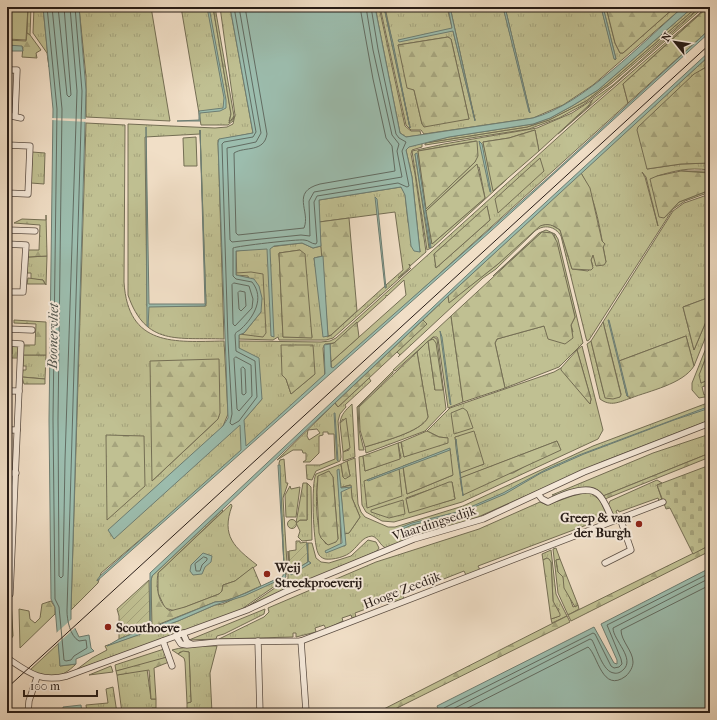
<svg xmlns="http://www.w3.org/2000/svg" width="717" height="720" viewBox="0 0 717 720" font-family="'IM FELL French Canon',serif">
<defs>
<pattern id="grass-tufts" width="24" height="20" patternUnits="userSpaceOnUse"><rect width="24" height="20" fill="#c0c092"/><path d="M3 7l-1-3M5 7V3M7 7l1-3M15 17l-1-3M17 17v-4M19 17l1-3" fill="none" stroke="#a5a47d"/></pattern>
<pattern id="forest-firs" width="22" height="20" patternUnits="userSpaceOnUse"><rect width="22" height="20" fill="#c0c092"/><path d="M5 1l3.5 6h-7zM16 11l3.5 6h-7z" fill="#a5a47d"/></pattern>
<pattern id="wetland-marsh" width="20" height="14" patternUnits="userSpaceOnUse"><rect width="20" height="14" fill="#c0c092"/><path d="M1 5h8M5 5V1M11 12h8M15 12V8" fill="none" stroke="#a5a47d"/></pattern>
<pattern id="cemetery-stones" width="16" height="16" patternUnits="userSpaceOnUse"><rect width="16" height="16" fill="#c0c092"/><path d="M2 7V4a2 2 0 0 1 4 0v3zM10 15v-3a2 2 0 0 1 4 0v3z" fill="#a5a47d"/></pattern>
<pattern id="garden-furrows" width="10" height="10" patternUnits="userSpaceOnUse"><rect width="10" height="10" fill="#c0c092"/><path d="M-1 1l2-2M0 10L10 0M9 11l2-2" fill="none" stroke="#a5a47d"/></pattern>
</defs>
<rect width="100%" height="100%" fill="#f1dfc7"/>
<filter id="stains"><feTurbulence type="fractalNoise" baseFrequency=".005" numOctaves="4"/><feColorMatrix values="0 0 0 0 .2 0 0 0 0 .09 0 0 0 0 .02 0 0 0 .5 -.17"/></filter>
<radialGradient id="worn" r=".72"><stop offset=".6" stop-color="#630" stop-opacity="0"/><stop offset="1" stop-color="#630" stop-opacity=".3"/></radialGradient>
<!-- grass -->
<g fill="url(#grass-tufts)" stroke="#746e54" fill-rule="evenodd">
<path d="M28,7h3l-1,28 -3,-2z"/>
<path d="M34,7h9l6,60 -2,-14 -14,-20z"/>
<path d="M79,7h72l19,114 -84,-4v-40z"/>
<path d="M181,7h32l18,107 -2,7 3,-1 2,-4 -1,5 -5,4h-27z"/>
<path d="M220,7h10l23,126 -35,7 6,199c-46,-2 -78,8 -96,-44v-171l87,4 12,-1 6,-3 2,-9zM200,130l6,176h-59l-2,-169 55,-3z"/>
<path d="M375,7h4l26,119 6,5h9l1,4 -15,2 -6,-4z"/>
<path d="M380,7h4l26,121 -25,-121h62l28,113 -25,-113h53l27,106 -25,-106h96l14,53 1,-1 -13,-52h3l9,36 5,10h3l52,-46h8l-90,78 -30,20 -30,13 -109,16 -3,-4h-10l-5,-5zM448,37l3,2 18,80 -47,5 -8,-34 -16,-45z"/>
<path d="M697,7h3l-88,76 -29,22 -24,13 -30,11 -104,16v-2l102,-16 22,-7 37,-19 22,-17z"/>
<path d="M701,7h3l-146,127 32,-29 3,-6 20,-14z"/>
<path d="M707,7l-84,77 5,19 -296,268 -1,-9 75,-67 -2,-15 -17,16 -1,-1v2l-51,46 -10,1 -2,4 2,29 -143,127 -81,69 -3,10 -27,27 15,-487 39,2v1l-1,156c4,65 50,60 100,59l4,73 -5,12 20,-5 19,-22 -23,-51v-7l82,1 9,-1 6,-3 251,-227zM487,207l3,13 -54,48 -2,-14zM315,374l-24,20 -5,-15zM219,416l-4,6 -63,59z"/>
<path d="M710,55v10l-9,5 -54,99 34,-5 29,-1v10l-29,-2h27l1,-1c-21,-3 -34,1 -52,6l7,42 15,-16 31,-12v2l-25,9 -12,8 -84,131 -2,1 -1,-3 -25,-102c-6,-10 -17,-12 -26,-5l-39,38 -13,9 -85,79 2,-2 -3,-3 29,-28 -3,-4 25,-24 1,6 49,-38 42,-39 10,-1 10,6 12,39 16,2 5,-5 -2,-6 2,-5 13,7c-6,-31 -9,-61 -25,-89zM642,172l4,5 12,49 -13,-49z"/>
<path d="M592,100l-3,5 -50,46 -4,-21 -26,8 -26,4 11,48 13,-11 -74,68 -6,3 -15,-99 32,-7 93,-16 35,-15zM476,141l-1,21 -49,46 -8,-57zM415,154l2,1 13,93h-1zM479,167l6,31 -53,46 -6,-33 43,-40z"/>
<path d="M422,143v4l-10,3 -1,4 4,20 11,78 -16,14 -1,-2 1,3 -12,11 13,-10 -78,70 -7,2h-47l-1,-3 -5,3 -34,-1 -3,-88 66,-8 11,5 8,-2 2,10 -9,2 13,79 4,-2 54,-49 1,2v-3l17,-15 -8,-58 -76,10v-22l82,-13 4,7 3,28 12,30 -8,-75 -6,-27 4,-4zM300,250l12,87h-29l-4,-84z"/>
<path d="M32,152l13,1 -1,31 -13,-1z"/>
<path d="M710,194v103l-27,10 11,43 16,-38v14l-16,40 -8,-30 -67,25 8,35 4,2c-12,4 -20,9 -31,1l-13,-55 4,-3 13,53 16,3 1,-3 -18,-72 70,-111 11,-8z"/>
<path d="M546,230l9,4 3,5 25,104 -24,24 -54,21 -10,-45 2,-4 47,-13 29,6 -2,-7 4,-8 -21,-83 -12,-2 -49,44 46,-43z"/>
<path d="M47,256l-1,29 -3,-5 -12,-1v-6h-4l1,-16z"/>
<path d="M451,316l12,86 -15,6 -10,-69 -1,-2h-4l-38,34 -2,-1z"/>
<path d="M433,337l4,2 9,70 -21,22 -59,22 -1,-6c15,-5 57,-15 63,-30l-11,-65 11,-11 7,49 -2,-51 -3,1z"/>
<path d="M710,338c0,16 -12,30 -9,45l9,-4v5l-8,3 2,8 6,-2v3l-11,2 -7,-8v-7z"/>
<path d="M582,346l21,84 -5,9 -136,63 -68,20 -12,-1 -16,-9 -4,-7 -3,-48 4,-1 2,15 36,-13 -3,-15 3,-1 3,15 44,-19 -9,-1 -12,-6 23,-23 104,-36 7,-4 29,36 1,-5 -14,-49zM455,437l29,27 -24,8zM557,441l3,9 -19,7 -28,16 -52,5zM403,467l50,8 -46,19zM452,482l3,17 -46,13 -3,-14z"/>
<path d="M23,355h23l-1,24 -23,-2 1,-7h3v-4h-3z"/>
<path d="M393,371v2l-35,34 1,23 5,20h-5l-2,-43z"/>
<path d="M369,378l2,3 -26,24 1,2 -6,7 -2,7 3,36 -1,4 -24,10 -4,9 -5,-1 -1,-14h14l15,-6 -1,-25h-6v-2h-5v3l-4,1v17l-9,9h-7l3,-2v-7h-3l-1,-3h-9l-16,10 58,-57 3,4zM317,429l3,4 -11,7 -2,-4 1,-6z"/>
<path d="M710,402v18l-106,41 -126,56 -92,31c-6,-2 -7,-10 -14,-12 -10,1 -13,9 -20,15 -6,6 -19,9 -27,8 -3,-1 -6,-3 -7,-6 -5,-10 -7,-71 -2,-79l25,-10 2,13 7,-1 -3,-15 8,-3 3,46 3,8 4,5 23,10h7l68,-21 130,-60zM318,476l15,1 5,62 -12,5c-12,-15 -10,-50 -8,-68zM350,485l2,13 8,19 -11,16 -5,1 1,12 -4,-1 -2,-57z"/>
<path d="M352,404l3,53 -12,4v-9l6,-2 -6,-31 -3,4c1,-9 6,-13 12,-19z"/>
<path d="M710,434v19l-107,43c-13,-21 -36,2 -51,-1l101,-42z"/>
<path d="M284,459l2,24h2l-5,15 4,66 -3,2 -5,-103 1,-3z"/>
<path d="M657,480l5,3 -5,2 5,15 -3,1 -1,-3 -39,14 -1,-2 -2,1 2,5 -4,-1 -6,-9 2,-5z"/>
<path d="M307,483l4,4 1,53 -10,1 -4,-4 2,-6 -4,-8 4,-3h7z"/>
<path d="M589,492l11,8 7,16 -2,5 -3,2 -2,-3 -122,46 2,4 -14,5 -2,-4 -61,24 1,4 -10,3 -1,-3 -38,14 1,4 -4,1 -1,-3 -9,3 1,3 -17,8 -2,-4 -9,3 1,4 -20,5v-4h-3v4l-74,2 45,-22 5,-5 -1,-4 108,-46 103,-33 61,-27 7,3 25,-9z"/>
<path d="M231,504l1,2c-11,30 2,41 25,59l-22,16 -12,4 -1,6 -3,3 -44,17 -10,-3 -7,-15v-20z"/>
<path d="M368,540l8,2 3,6 -2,3 -130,56 41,-28v-28l2,22 21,-10 -3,-2v-18h4l4,15 5,4 8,1 22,-7z"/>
<path d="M556,548l4,11 -4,1 2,12 5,5 10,30 5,-2 1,4 -11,6 -10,-22 -5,-44z"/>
<path d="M551,550l5,44 11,22 -15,7 -1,-4 6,-2 2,-8 -5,-3 -1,-5 -2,-39 -4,-4 -4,2 -1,-6z"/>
<path d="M284,569l3,1 -2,9 -46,32 -163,59 16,-12 15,-8 -2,-4 73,-25 37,-16 8,-1 63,-29z"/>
<path d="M7,601h4l2,35 -2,3 -4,-2z"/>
<path d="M265,609l-1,5 -40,20 -7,2 -1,3 -27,1z"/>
<path d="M59,643l1,23 16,-2c-15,15 -27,16 -46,6z"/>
<path d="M200,646h17l-7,27 2,40 -25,-1v-9l4,-1 -2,-50h-9l-2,2 -6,-4c9,-3 18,-2 28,-4z"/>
<path d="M164,649l3,8 -24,8 -27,6 -1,-6z"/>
<path d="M111,666l2,6 -24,3z"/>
<path d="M147,669l4,30h5v9h-4v5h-30l-5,-38z"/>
<path d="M113,687l4,26h-30l-1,-8 22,-2 -2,-14z"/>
</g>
<!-- forest -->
<g fill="url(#forest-firs)" stroke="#746e54">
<path d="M213,7h2l19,109 -5,7 2,-9z"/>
<path d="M606,7h69l-52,46h-3l-5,-10z"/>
<path d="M708,7h2v22l-82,74 -5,-19z"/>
<path d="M27,33l3,2 11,15 -5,3 1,5 -15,-1 1,-10 -16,-2v-5l19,1z"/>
<path d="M448,37l3,2 18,80 -45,8 -2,-3 -8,-34 -7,-2 -9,-43z"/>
<path d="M710,65v98l-29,1 -34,5 -10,-39 1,-3 56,-53z"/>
<path d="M535,130l4,21 -46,40 -10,-49 26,-4z"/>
<path d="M477,141l1,15 -3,6 -49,47 -8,-58z"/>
<path d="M540,158l4,13 -46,42 -3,-14z"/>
<path d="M477,164l8,34 -53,46 -6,-33z"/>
<path d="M681,171l29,2v17l-31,12 -15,16 -5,-1 -9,-38 7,-3z"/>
<path d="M581,173l9,15 12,53 3,3 -2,3 3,15 -2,3 -8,1 -3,-11 -2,5 2,8 -2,2 -19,-1 -12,-39c-7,-5 -12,-7 -20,-4l-42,38 -49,39 -1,-7z"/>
<path d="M487,206l3,14 -54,48 -2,-14z"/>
<path d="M46,215l1,41 -19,1v-7h11l1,-25 -26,-2 8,-4 24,1z"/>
<path d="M349,218l8,93 -26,24 -3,1 -9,-114z"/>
<path d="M542,232l10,1 5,9 18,75 -4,8 2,13 -8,6 -17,-5 -4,-13 -47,13 -2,4 10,45 -42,14 -12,-86z"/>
<path d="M300,250l5,4 7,84 -29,-1 -4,-84z"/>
<path d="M28,278l15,2 2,4h-18z"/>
<path d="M710,297v15l-16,38 -11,-43z"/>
<path d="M14,320l32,2v33h-23v-10h12l1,-21 -22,-1z"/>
<path d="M423,320l4,4 -89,83 -3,-4z"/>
<path d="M357,322l2,15 -28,25 -1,-18 4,-1z"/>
<path d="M603,322l18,73 -1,2 -7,2 -8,-1 -14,-57z"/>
<path d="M686,336l8,30c-11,18 -45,25 -63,32l-4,-2 -8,-35z"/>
<path d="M433,339l3,4 7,47h-8l-7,-49z"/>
<path d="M281,345h32l2,29 -24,20 -5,-15 -4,-4z"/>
<path d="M12,346h7l-1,12h-11v-4h5z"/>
<path d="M710,348v31l-9,4 -2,-8z"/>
<path d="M577,350l14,49 -1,5 -29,-34v-2z"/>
<path d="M417,352l11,65c-6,15 -48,25 -63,30l-5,-17 -1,-23z"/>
<path d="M219,359l1,54 -2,6 -66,62 -2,-120z"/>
<path d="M22,377l23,2v5h-21z"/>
<path d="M463,408l4,3 6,17 -19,6 -3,-21z"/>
<path d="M346,418l4,30 -7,4 -3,-29z"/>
<path d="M427,431l12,6 9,1v5l-44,14 -3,-15z"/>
<path d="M474,431l10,33 -24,9 -5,-36z"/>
<path d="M106,435l38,1 1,50 -38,34z"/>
<path d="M557,441l4,9 -98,45 -3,-17z"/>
<path d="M398,443l2,16 -35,12 -2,-15z"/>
<path d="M450,449l3,26 -46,19 -4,-28z"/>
<path d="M710,453v4l-105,42 -2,-3z"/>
<path d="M347,461l3,15 -5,3 -2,-2 -2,-13z"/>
<path d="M399,468l3,28 -35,12 -3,-27z"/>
<path d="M329,471l4,6 5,62 -2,3 -8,3 -7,-7 -2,-5 -2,-41 1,-16z"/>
<path d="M449,482h3l3,17 -46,14 -3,-14z"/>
<path d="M303,483h4v37h-7l-4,3z"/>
<path d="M351,485l1,13 8,19 -11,16 -5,1 -3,-43h-2v-3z"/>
<path d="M290,486l1,3 9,-2 -4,30h-10l-1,-22z"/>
<path d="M403,500l2,14 -16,4 -18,-6v-2z"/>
<path d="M222,510l1,1 -65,62c-2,13 -1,30 12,38l15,-4 34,-13 3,-3 1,-6 12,-4 18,-14 8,19c-15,6 -29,15 -46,16l-63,25 -1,-46 1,-5z"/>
<path d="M710,545v6l-139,70 -3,-6z"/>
<path d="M547,558l2,1 2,3 2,39 7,13v2l-9,3 -8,-59z"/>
<path d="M560,559l18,46 -3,2 -11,-19 -1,-11 -5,-5 -2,-12z"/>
<path d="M51,601l4,6v7l-35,34 -1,-39 10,2 1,8 5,4 5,-5 2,-14z"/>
<path d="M567,616l3,6 -183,91h-11z"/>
<path d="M183,651l6,1 2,50 -4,1 -2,-41 -1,-4 -6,-4z"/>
<path d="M167,657l2,5 -15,6 2,31h-5l-2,-29 -32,5 -1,-4z"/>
</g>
<!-- wetland -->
<g fill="url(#wetland-marsh)" stroke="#746e54">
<path d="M693,7h4l-89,77 -22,17 -37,19 -22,7 -102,16 24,-6 84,-13 17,-6 22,-12 26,-16z"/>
<path d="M251,272l12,2 3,59 -3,4 -24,-3 5,-1 17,-21 -13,-36 -12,-1v-2z"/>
</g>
<!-- cemetery -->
<path fill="url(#cemetery-stones)" stroke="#746e54" d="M710,465v80l-17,9 -23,-46 -4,1 -9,-24z"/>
<!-- garden -->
<g fill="url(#garden-furrows)" stroke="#746e54">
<circle cx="292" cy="524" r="4.5"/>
<path d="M296,541h4v2l7,-1 1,20 -18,11 -1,-22 7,-1z"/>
<path d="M149,580l1,47 -31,12v-23l-2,-7z"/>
</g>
<!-- pitch -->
<g fill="#c0c092" stroke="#746e54">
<path d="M7,7h21l-2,33 -19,-1z"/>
<path d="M196,137l1,29h-13l-1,-28z"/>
</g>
<!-- water -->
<g fill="#9cbdae" stroke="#6d7d72">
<path d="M43,7h36l7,83 -15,520v10l8,17 10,-2 2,13 3,3 -18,8v5l-16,2 -5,-59 -4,-8 -2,-179 4,-311z"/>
<path d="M207,7h2l17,93v8l-6,3 -20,2v8h-23l22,-1v-9l24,-3 1,-10z"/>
<path d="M230,7h145l25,126 6,4 127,-19c50,-13 110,-76 150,-111h10l-95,83 -26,16 -22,12 -17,6 -84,13 -40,10 -3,3 6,27 8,75 -6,-1 -3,-5 -6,-51 -4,-8 -82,13 2,46 -8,2 -11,-5 -28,3 -4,3 4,88 -3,-1 -4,-87 -31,2v24l18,4 5,7 3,12 -1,14 -17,21 -5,2v13l20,10 3,41 -18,21 2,26 79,-72 -1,-29 6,-1 1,23 2,1 217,-192 160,-147v3l-219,199 -394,350v-1l3,-4 141,-126 -1,-25 -126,114 -6,-9 115,-104 5,-8 -10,-275 1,-4 34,-6z"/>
<path d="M384,7l9,36 17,85z"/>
<path d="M448,7h2l25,114 -22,-90 -54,11 -1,-2 54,-12z"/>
<path d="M503,7h2l25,106 -1,-1z"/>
<path d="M601,7h2l13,52h-2z"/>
<path d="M7,45l15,1 1,5h-16z"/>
<path d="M710,51v4l-262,241 -296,280 -1,5v45l3,1 61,-25 11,-1 20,-8 37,-17 1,-6 2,7 -42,19 -29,9 -37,16 -71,25 12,-7 31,-12v-54l332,-312z"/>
<path d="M146,127l3,177h56l-5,-174 6,173 -1,3 -56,1 -1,20 -1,-1z"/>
<path d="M479,141l3,3 9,48h-1z"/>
<path d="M417,153l14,94 -1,1 -15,-94z"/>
<path d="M375,197l2,2 9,89h-1z"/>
<path d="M323,256l5,80 -5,1 -9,-79z"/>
<path d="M608,320h1l19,76h-1z"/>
<path d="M440,331l2,6 9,68 -1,-1z"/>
<path d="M710,406v2l-36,12 -90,34 -43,19 -36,21 -45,19 -48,12 -21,9 -2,-2 23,-9 49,-12 42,-18 42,-23 34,-15z"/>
<path d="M334,413h1l3,48 -1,-1z"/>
<path d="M456,439l7,56v1l-7,-48z"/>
<path d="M450,448v2l-82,31 -1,-1z"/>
<path d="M278,465h2l4,100z"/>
<path d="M339,469l2,19 11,-1 -11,5 5,53 -20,8 -1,-2 17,-8 -5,-73z"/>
<path d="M307,543l1,18 3,2 -20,12 -1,-2 18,-11z"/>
<path d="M203,553l9,3 -1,6 -6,5 -3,7 -9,1 -3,-4 1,-6z"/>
<path d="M710,568v145h-270l-3,-7 157,-79 20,36 3,1v-4l-16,-36z"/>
<path d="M81,705l1,8h-19v-6z"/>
</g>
<!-- pier -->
<g fill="#f1dfc7">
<path d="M51,118l37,1v3l-37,-2z"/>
<path d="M73,618l3,9 -19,17 -2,-10z"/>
</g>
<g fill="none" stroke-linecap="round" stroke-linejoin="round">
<!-- shore -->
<g stroke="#626c62" stroke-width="1">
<path d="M47,7l10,102 -4,310 2,180 4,8 5,53 2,1 5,-1 3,-4 13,-8 -1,-8 -7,1c-9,-5 -12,-21 -12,-30l15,-520 -7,-84"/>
<path d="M52,7l10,102 -4,310 1,149v8l2,2 2,-2 2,-116 12,-369 -7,-84"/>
<path d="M58,7l9,88 2,2 2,-2 -7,-88"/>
<path d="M234,7l22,125 -3,5 -29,5 -2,2 6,197 4,73 -2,9 2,2 7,-4 18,-24 -2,-36 -19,-10 -1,-16c1,-4 3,-3 6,-6 13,-12 24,-31 11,-47l-16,-3 -3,-3v-28c4,-2 65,-9 71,-8 5,0 7,4 12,4l1,-2 -3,-40 3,-6 81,-13 9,4 2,-1 -7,-35 4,-9 -7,-4 -3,-4 -18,-85 -7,-42"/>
<path d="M239,7l22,126 -5,9 -29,6 3,92 2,2 69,-7 9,1 -1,-35 5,-9 88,-15 -5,-26 2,-7 -7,-9 -19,-85 -7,-43"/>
<path d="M245,7l22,127c-3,19 -22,12 -33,19l2,80 2,2 66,-7c7,-17 -14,-36 16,-44l75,-13 -3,-25 -6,-8 -13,-59 -13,-72"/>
<path d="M234,283l15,3 4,13 -1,9 -17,18 -2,-2 -1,-39z"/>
<path d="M240,291l5,1 1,14 -5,5 -2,-2 -1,-16z"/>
<path d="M236,357l15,8 1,31 -13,15 -2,-2 -3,-50z"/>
<path d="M243,367l2,2 1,24 -2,2 -2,-1 -1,-25z"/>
<path d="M204,557l3,1v2l-5,5 -2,6h-4l-1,-7z"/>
<path d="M443,713l1,-5 149,-75 2,1 16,32 3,2 5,-1 3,-3 -1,-5 -14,-34 103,-52"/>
<path d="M448,713l1,-2 141,-72 2,1c5,9 11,32 22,33 3,1 7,-1 9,-3 13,-11 -10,-30 -10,-42l97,-50"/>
<path d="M458,713l130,-66c10,8 14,47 38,29 4,-4 7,-9 7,-14 0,-11 -12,-21 -12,-32l89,-45"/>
</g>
<!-- minor casing -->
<g stroke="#5a4d43" stroke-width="7">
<g id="minor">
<path d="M7,70h10l-2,46"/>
<path d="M7,115l14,3"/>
<path d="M7,145l23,1 -2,48 -21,-1"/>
<path d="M7,230l28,1"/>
<path d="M7,244l19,1 -3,47h-16"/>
<path d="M7,329l25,1"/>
<path d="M7,343l14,1 -11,250"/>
<path d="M7,391h12"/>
<path d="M7,430h10"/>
<path d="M7,473h9"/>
<path d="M538,494l4,5 6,3c12,-6 39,-18 50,-8 7,6 11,19 15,27"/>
<path d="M605,563l26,-13 -11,-32"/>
<path d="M183,633l4,9 4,2"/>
<path d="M176,636l5,8 6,1 31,-3 83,-1 362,-139"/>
<path d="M163,641l9,25"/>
<path d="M258,641l2,72"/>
<path d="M7,658c21,14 33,25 60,18l180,-66 38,-18 129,-53 69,-20 101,-47 126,-49"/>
<path d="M28,713l1,-12 8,-24"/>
<path d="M300,713l6,-2 -5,-70"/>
</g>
</g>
<!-- minor -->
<use href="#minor" stroke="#f6eadb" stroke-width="5.5"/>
<!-- tram -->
<path stroke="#271c17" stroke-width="1" d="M7,688l703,-644"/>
</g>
<!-- markers -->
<g fill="#8f2418" stroke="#f6eadb" stroke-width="1.5">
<circle cx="639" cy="524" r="4"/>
<circle cx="267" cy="574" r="4"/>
<circle cx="108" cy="627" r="4"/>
</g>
<g text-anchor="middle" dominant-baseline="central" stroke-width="4" stroke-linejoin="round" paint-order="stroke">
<!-- poi labels -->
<g font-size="13" font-weight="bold" fill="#271c17" stroke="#f6eadb" text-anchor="start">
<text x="631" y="517" text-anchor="end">Greep &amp; van<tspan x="631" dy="15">der Burgh</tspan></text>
<text x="275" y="567">Weij<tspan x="275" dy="15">Streekproeverij</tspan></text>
<text x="116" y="627">Scouthoeve</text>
</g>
<!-- street labels -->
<g font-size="13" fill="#271c17" stroke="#f6eadb">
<text transform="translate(434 523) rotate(-18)">Vlaardingsedijk</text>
<text transform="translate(402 590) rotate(-21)">Hooge Zeedijk</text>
</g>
<!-- water labels -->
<g font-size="14" font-style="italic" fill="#50544c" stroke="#f6eadb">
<text transform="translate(53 336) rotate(-89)">Boonervliet</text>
</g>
</g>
<!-- margin -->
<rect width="717" height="720" fill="none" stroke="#f1dfc7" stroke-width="24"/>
<rect x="8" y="8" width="701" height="704" fill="none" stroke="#271c17" stroke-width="2"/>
<rect x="12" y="12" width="693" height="696" fill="none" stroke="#271c17"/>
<!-- north arrow -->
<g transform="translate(675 42) rotate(300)" stroke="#f6eadb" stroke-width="3" paint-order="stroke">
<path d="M0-3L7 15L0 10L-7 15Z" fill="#271c17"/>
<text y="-6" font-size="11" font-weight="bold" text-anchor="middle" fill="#271c17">N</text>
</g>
<!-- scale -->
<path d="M24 690v6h73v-6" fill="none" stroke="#271c17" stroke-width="2"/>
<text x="30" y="690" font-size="12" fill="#271c17" stroke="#f6eadb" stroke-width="3" paint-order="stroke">100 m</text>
<rect width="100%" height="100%" filter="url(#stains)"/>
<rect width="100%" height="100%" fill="url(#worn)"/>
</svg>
